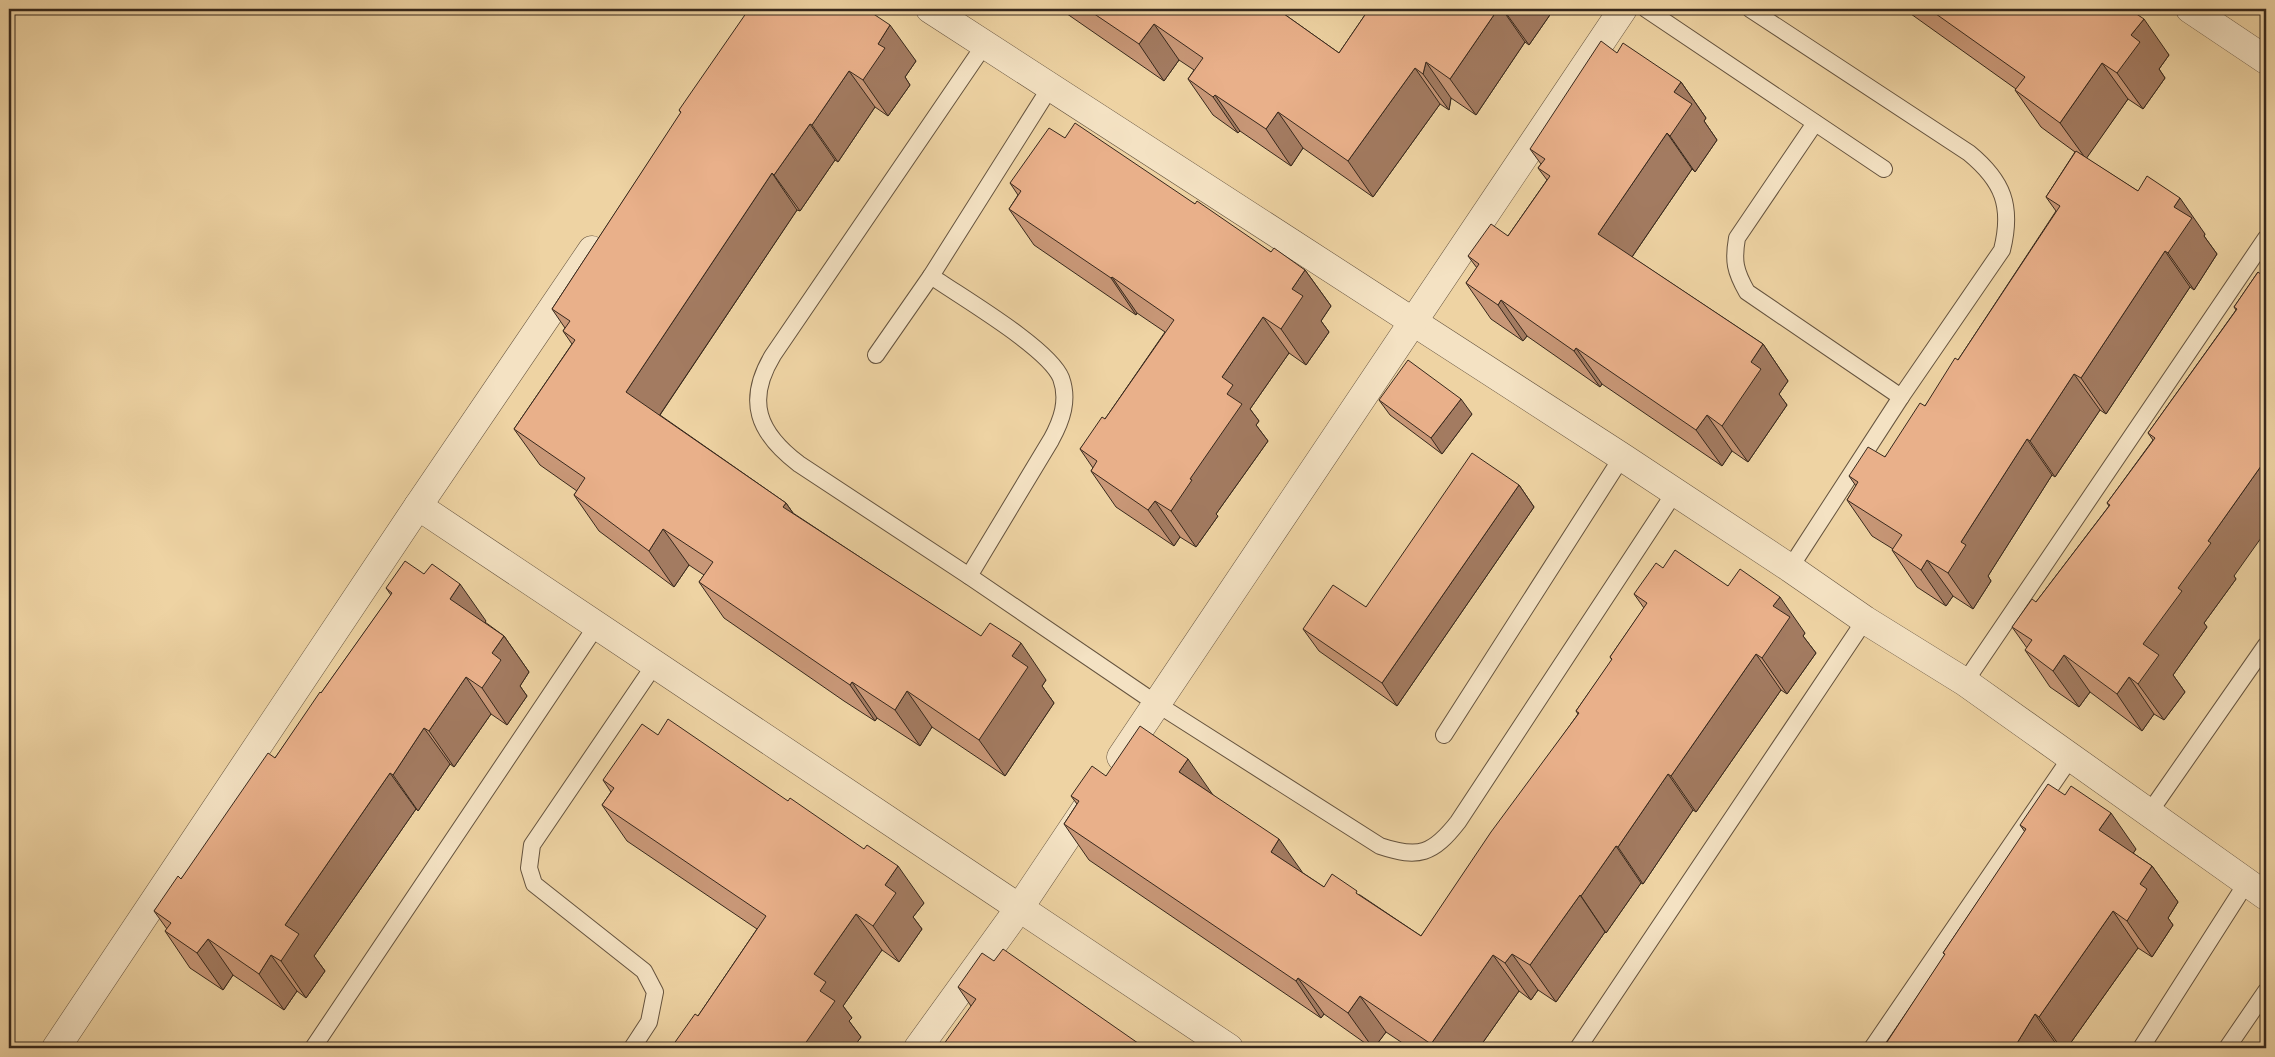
<svg xmlns="http://www.w3.org/2000/svg" width="2275" height="1057" viewBox="0 0 2275 1057" font-family="'IM FELL French Canon',serif">
<rect width="100%" height="100%" fill="#eed3a3"/>
<filter id="stains"><feTurbulence type="fractalNoise" baseFrequency=".004" numOctaves="4"/><feColorMatrix values="0 0 0 0 .2 0 0 0 0 .09 0 0 0 0 .02 0 0 0 .5 -.17"/></filter>
<radialGradient id="worn" r=".72"><stop offset=".6" stop-color="#630" stop-opacity="0"/><stop offset="1" stop-color="#630" stop-opacity=".3"/></radialGradient>
<g fill="none" stroke-linecap="round" stroke-linejoin="round">
<!-- lane casing -->
<g stroke="#65533e" stroke-width="18">
<g id="lane">
<path d="M1646,9l238,160"/>
<path d="M1750,9l219,144c34,28 44,53 33,97l-101,147 -111,171"/>
<path d="M985,44l-212,311c-28,46 -15,78 26,109l170,112 188,128 223,142c39,13 53,8 78,-24l217,-330"/>
<path d="M1815,123l-78,115c-4,23 -2,33 10,54l154,105"/>
<path d="M931,276c30,21 118,72 130,102 8,22 1,42 -10,62l-82,136"/>
<path d="M876,355l55,-79 120,-190"/>
<path d="M1965,682l301,-444"/>
<path d="M1444,735l178,-278"/>
<path d="M2149,813l117,-168"/>
<path d="M313,1048l284,-423"/>
<path d="M632,1048l17,-26 6,-30 -11,-21 -110,-87 -5,-16 3,-23 123,-181"/>
<path d="M1578,1048l287,-428"/>
<path d="M1872,1048l199,-291"/>
<path d="M2141,1048l106,-166"/>
<path d="M2227,1048l39,-57"/>
</g>
</g>
<!-- street casing -->
<g stroke="#65533e" stroke-width="29">
<g id="street">
<path d="M930,9l692,448 168,111 75,52 100,62 301,214"/>
<path d="M2190,9l76,51"/>
<path d="M418,506l811,542"/>
<path d="M1121,757l502,-748"/>
<path d="M56,1048l362,-542 174,-256"/>
<path d="M918,1048l102,-141 71,-106"/>
</g>
</g>
<!-- lane -->
<use href="#lane" stroke="#f4e2c3" stroke-width="16"/>
<!-- street -->
<use href="#street" stroke="#f4e2c3" stroke-width="28"/>
</g>
<!-- wall -->
<g fill="#c89777" stroke="#37281c">
<path d="M1060,9h217l62,44 30,-44h185l-25,36 -4,-3 -49,73 -25,-17 -2,12 -9,-6 -67,93 -70,-49 -12,18 -51,-35 -2,2 -25,-18 -25,-36 6,-9 -15,-10 -15,21z"/>
<path d="M1904,9h225l40,46 -10,14 6,9 -22,31 -15,-10 -42,59 119,76 -1,2 13,18 -23,36 -4,-3 -84,127 -6,-4 -45,67 -3,-2 -64,101 3,5 -18,28 -20,-13 -7,10 -29,-19 -25,-37 1,-1 -21,-13 -25,-36 9,-14 -7,-10 36,-19 40,-51 33,-46 98,-149 -10,-14 29,-45 -34,-25 -26,-37 1,-1z"/>
<path d="M871,12l45,49 -11,16 5,8 -22,31 -13,-9 -37,55 -3,-2 -35,51 -3,-1 -137,205 126,88 7,10 253,167 -4,6 12,17 -49,73 -73,-49 -12,19 -43,-28 -2,3 -31,-20 -120,-83 -25,-36 5,-7 -15,-10 -15,22 -75,-56 -25,-36 3,-4 -37,-26 -26,-36 58,-85 -9,-13 2,-3 -13,-19 129,-196 -2,-3z"/>
<path d="M1681,82l25,36 -2,3 13,19 -22,32 -3,-3 -60,88 131,87 25,37 -9,13 8,11 -39,57 -16,-11 -10,15 -120,-82 -2,3 -73,-51 -4,5 -32,-22 -25,-36 11,-15 -9,-12 40,-20 39,-56 -9,-12 3,-4 -11,-15z"/>
<path d="M1065,138l130,66 76,48 34,18 26,36 -10,15 8,11 -23,33 -17,-12 -39,56 9,12 -3,4 12,16 -52,73 2,2 -22,31 -16,-10 -6,9 -58,-39 -25,-36 2,-3 -13,-19 25,-30 60,-87 -28,-19 -1,2 -102,-70 -25,-36 9,-14 -8,-12z"/>
<path d="M2258,272l-24,304 2,3 -32,44 3,4 -34,48 12,17 -21,28 -10,-6 -12,17 -52,-39 -11,15 -29,-20 -25,-37 2,-2 -15,-21 24,-25 73,-96 -2,-3 46,-63 -5,-7 88,-123 -2,-3z"/>
<path d="M1379,400l93,14 -30,40 -52,-39z"/>
<path d="M1519,485l15,22 -137,199 -78,-55 -16,-22 63,-22z"/>
<path d="M1663,568l65,18 77,47 -2,3 13,17 -29,41 -6,-4 -85,122 -3,-2 -50,74 -2,-1 -35,50 -1,-1 -49,70 -18,-12 -7,10 -12,-9 -40,57h-69l-24,-16 -12,16h-2l-48,-34 -3,4 -232,-158 -25,-36 13,-20 -6,-8 35,-20 107,19 90,78 21,14 36,8 61,41 157,-222 -2,-3 36,-51 -2,-3 34,-49 -10,-14z"/>
<path d="M386,588l100,33 -1,1 19,14 25,36 -9,14 7,10 -20,29 -16,-11 -37,53 -4,-3 -32,47 -2,-2 -102,147 11,15 -19,27 -9,-7 -13,19 -51,-35 -10,15 -33,-22 -25,-37 2,-2 -13,-18 27,-32 94,-121 116,-163z"/>
<path d="M658,735l266,168 -11,14 9,12 -23,33 -17,-12 -39,56 9,12 -3,3 12,16 -8,11h-178l-2,-3 25,-29 59,-87 -130,-88 -25,-36 9,-13 -8,-12z"/>
<path d="M2020,825l116,24 -3,4 19,13 26,36 -10,16 5,7 -21,32 -14,-9 -71,100h-184l62,-93 -2,-2 82,-121z"/>
<path d="M994,961l151,87 -174,-42 -13,-19z"/>
</g>
<!-- shaded-wall -->
<g fill="#a37b61" stroke="#37281c">
<path d="M851,9h23l-11,16z"/>
<path d="M1498,9h4l23,33 -49,73 -26,-36z"/>
<path d="M1503,9h51l-25,36z"/>
<path d="M2144,19l25,36 -10,14 6,9 -22,31 -26,-36 14,-38z"/>
<path d="M1154,24l25,36 -15,21 -25,-37z"/>
<path d="M890,25l26,36 -11,16 5,8 -22,31 -25,-36 15,-36z"/>
<path d="M1426,62l25,36 -2,12 -26,-36z"/>
<path d="M2102,63l26,36 -42,60 -26,-36z"/>
<path d="M1415,68l25,36 -67,93 -25,-36z"/>
<path d="M849,71l26,36 -37,55 -26,-37z"/>
<path d="M1681,82l25,36 -2,3 13,19 -22,32 -25,-36 4,-44z"/>
<path d="M1215,95l25,36 -2,2 -25,-36z"/>
<path d="M1278,112l25,36 -12,18 -25,-37z"/>
<path d="M810,124l25,36 -35,51 -26,-36z"/>
<path d="M1667,133l25,36 -69,101 -25,-36z"/>
<path d="M772,173l25,37 -146,218 -25,-36z"/>
<path d="M2180,198l25,36 -1,2 13,18 -23,36 -26,-37 6,-46z"/>
<path d="M2165,251l25,36 -84,127 -25,-36z"/>
<path d="M1305,270l26,36 -10,15 8,11 -23,33 -25,-36 11,-40z"/>
<path d="M1112,277l25,36 -1,2 -25,-37z"/>
<path d="M1501,300l26,36 -4,5 -25,-36z"/>
<path d="M1263,317l26,36 -39,56 9,12 -3,4 12,16 -52,73 2,2 -22,31 -25,-36 19,-32 37,-85 -5,-17z"/>
<path d="M1763,344l25,37 -9,13 8,11 -39,57 -26,-36 29,-64z"/>
<path d="M1576,348l26,36 -2,3 -26,-36z"/>
<path d="M2074,374l26,36 -45,67 -25,-36z"/>
<path d="M1461,399l11,15 -30,40 -11,-16z"/>
<path d="M1707,415l25,36 -10,15 -26,-36z"/>
<path d="M2027,439l25,36 -64,101 3,5 -18,28 -25,-36 13,-31z"/>
<path d="M2266,459v72l-32,45 2,3 -32,44 3,4 -34,48 12,17 -21,28 -26,-36 5,-40 35,-56 30,-47z"/>
<path d="M1519,485l15,22 -137,199 -15,-23z"/>
<path d="M1155,501l25,36 -6,9 -26,-36z"/>
<path d="M786,503l25,36 -28,-32z"/>
<path d="M663,529l26,36 -15,22 -25,-36z"/>
<path d="M1927,560l26,36 -7,10 -25,-36z"/>
<path d="M460,584l26,37 -10,14 -26,-36z"/>
<path d="M1780,597l25,36 -2,3 13,17 -29,41 -25,-36 11,-52z"/>
<path d="M504,636l25,36 -9,14 7,10 -20,29 -25,-37 10,-35z"/>
<path d="M1021,643l25,37 -4,6 12,17 -49,73 -26,-36 33,-84z"/>
<path d="M1756,654l25,36 -85,122 -25,-36z"/>
<path d="M2064,655l26,37 -11,15 -26,-36z"/>
<path d="M466,677l25,37 -37,53 -25,-36z"/>
<path d="M2129,677l25,37 -12,17 -25,-37z"/>
<path d="M852,682l25,36 -2,3 -25,-36z"/>
<path d="M907,691l25,36 -12,19 -25,-36z"/>
<path d="M424,728l26,36 -32,47 -25,-36z"/>
<path d="M1188,759l25,36 -34,-23z"/>
<path d="M390,773l26,36 -102,147 11,15 -19,27 -25,-37 4,-36z"/>
<path d="M1668,774l25,36 -50,74 -25,-37z"/>
<path d="M2111,813l25,36 -11,17 -26,-36z"/>
<path d="M1279,839l26,37 -34,-24z"/>
<path d="M1616,846l25,37 -35,50 -25,-37z"/>
<path d="M898,866l26,37 -11,14 9,12 -23,33 -26,-36 12,-41z"/>
<path d="M2152,866l26,36 -10,16 5,7 -21,32 -25,-36 13,-37z"/>
<path d="M1580,895l25,37 -49,70 -26,-37z"/>
<path d="M2113,911l25,37 -71,100h-6l-22,-31z"/>
<path d="M856,914l26,36 -39,56 9,12 -3,3 12,16 -8,11h-51l12,-74z"/>
<path d="M208,939l25,36 -10,15 -26,-37z"/>
<path d="M1512,954l26,36 -7,10 -26,-37z"/>
<path d="M271,955l26,36 -13,19 -25,-36z"/>
<path d="M1493,955l26,36 -40,57h-45l-3,-4z"/>
<path d="M1298,978l26,36 -3,4 -25,-37z"/>
<path d="M1360,996l26,36 -12,16h-1l-25,-35z"/>
<path d="M2035,1014l24,34h-45z"/>
</g>
<!-- building -->
<g fill="#e9b08a" stroke="#37281c">
<path d="M749,9h117l24,16 -12,19 7,4 -22,32 -14,-9 -37,54 -2,-1 -36,51 -2,-2 -146,219 160,111 -3,4 198,129 9,-13 31,20 -9,13 16,11 -49,73 -72,-49 -12,19 -43,-28 -2,3 -31,-21 -120,-82 14,-20 -50,-33 -14,22 -75,-56 11,-17 -71,-49 61,-89 -12,-9 7,-10 -18,-12 129,-197 -2,-2z"/>
<path d="M1087,9h190l62,44 30,-44h129l-48,70 -24,-17 -3,12 -8,-6 -67,93 -70,-49 -12,17 -51,-34 -2,2 -25,-18 15,-21 -49,-34 -15,20z"/>
<path d="M1929,9h200l15,10 -13,16 9,7 -23,31 -15,-10 -42,60 -45,-33 10,-13z"/>
<path d="M1601,41l16,12 6,-10 58,39 -7,10 18,12 -22,32 -3,-3 -69,101 165,110 -12,18 10,7 -39,57 -15,-11 -11,15 -120,-82 -2,3 -73,-51 -3,5 -32,-22 13,-19 -11,-8 23,-32 17,12 42,-60 -12,-8 7,-9 -15,-10z"/>
<path d="M1075,123l120,81 2,-3 74,51 3,-4 31,22 -13,19 11,7 -22,33 -18,-12 -41,60 11,8 -6,9 15,10 -52,75 2,1 -21,31 -16,-10 -7,9 -57,-39 6,-10 -17,-12 22,-32 3,2 69,-99 -62,-43 -1,1 -102,-69 12,-18 -11,-8 39,-55 16,10z"/>
<path d="M2076,151l62,40 9,-15 33,22 -6,9 18,11 -24,35 -3,-2 -84,127 -7,-4 -44,67 -3,-2 -66,103 5,3 -18,28 -21,-13 -6,10 -29,-20 10,-15 -55,-35 11,-18 -9,-6 19,-29 17,10 35,-54 5,3 30,-48 3,2 102,-154 -14,-9z"/>
<path d="M2258,272l8,6v181l-58,82 3,2 -33,45 4,3 -39,53 16,11 -21,29 -9,-7 -12,17 -53,-39 -11,16 -28,-21 7,-10 -20,-13 20,-28 4,3 74,-97 -3,-2 48,-65 -7,-5 89,-124 -3,-2z"/>
<path d="M1408,360l53,39 -30,39 -52,-38z"/>
<path d="M1472,453l47,32 -137,198 -79,-54 30,-44 33,22z"/>
<path d="M1675,550l53,36 12,-17 40,28 -7,9 17,11 -28,41 -6,-4 -85,122 -3,-2 -50,73 -2,-1 -35,50 -1,-1 -50,70 -18,-11 -7,9 -12,-8 -62,89 -71,-48 -12,17 -50,-35 -2,3 -232,-157 15,-23 -8,-5 21,-30 14,10 34,-50 48,33 -9,13 100,67 -8,13 53,35 8,-13 25,17 -1,2 65,43 70,-104 88,-119 -3,-2 36,-52 -2,-2 37,-54 -13,-9 22,-31 7,5z"/>
<path d="M405,561l19,13 8,-10 28,20 -10,15 54,37 -12,17 9,7 -19,28 -16,-11 -37,54 -5,-3 -31,47 -3,-2 -105,152 14,9 -18,27 -10,-6 -12,19 -51,-35 -11,14 -32,-22 6,-8 -17,-12 24,-35 3,3 87,-126 7,5 45,-66 1,1 71,-100 -6,-5z"/>
<path d="M668,719l120,82 2,-3 74,51 3,-4 31,21 -13,19 11,8 -23,33 -17,-12 -42,60 12,8 -6,9 15,10 -33,47h-125l-4,-3 22,-31 3,2 68,-100 -164,-111 12,-17 -11,-8 39,-56 16,11z"/>
<path d="M2048,784l17,11 6,-9 40,27 -12,17 53,36 -12,18 7,5 -20,32 -14,-10 -74,106 -4,-3 -21,34h-131l62,-94 -2,-1 83,-124 -6,-4z"/>
<path d="M1003,949l142,99h-204l35,-49 -18,-12 24,-34 12,8z"/>
</g>
<!-- margin -->
<rect width="2275" height="1057" fill="none" stroke="#eed3a3" stroke-width="30"/>
<rect x="10" y="10" width="2255" height="1037" fill="none" stroke="#37281c" stroke-width="2.5"/>
<rect x="15" y="15" width="2245" height="1027" fill="none" stroke="#37281c"/>
<rect width="100%" height="100%" filter="url(#stains)"/>
<rect width="100%" height="100%" fill="url(#worn)"/>
</svg>
